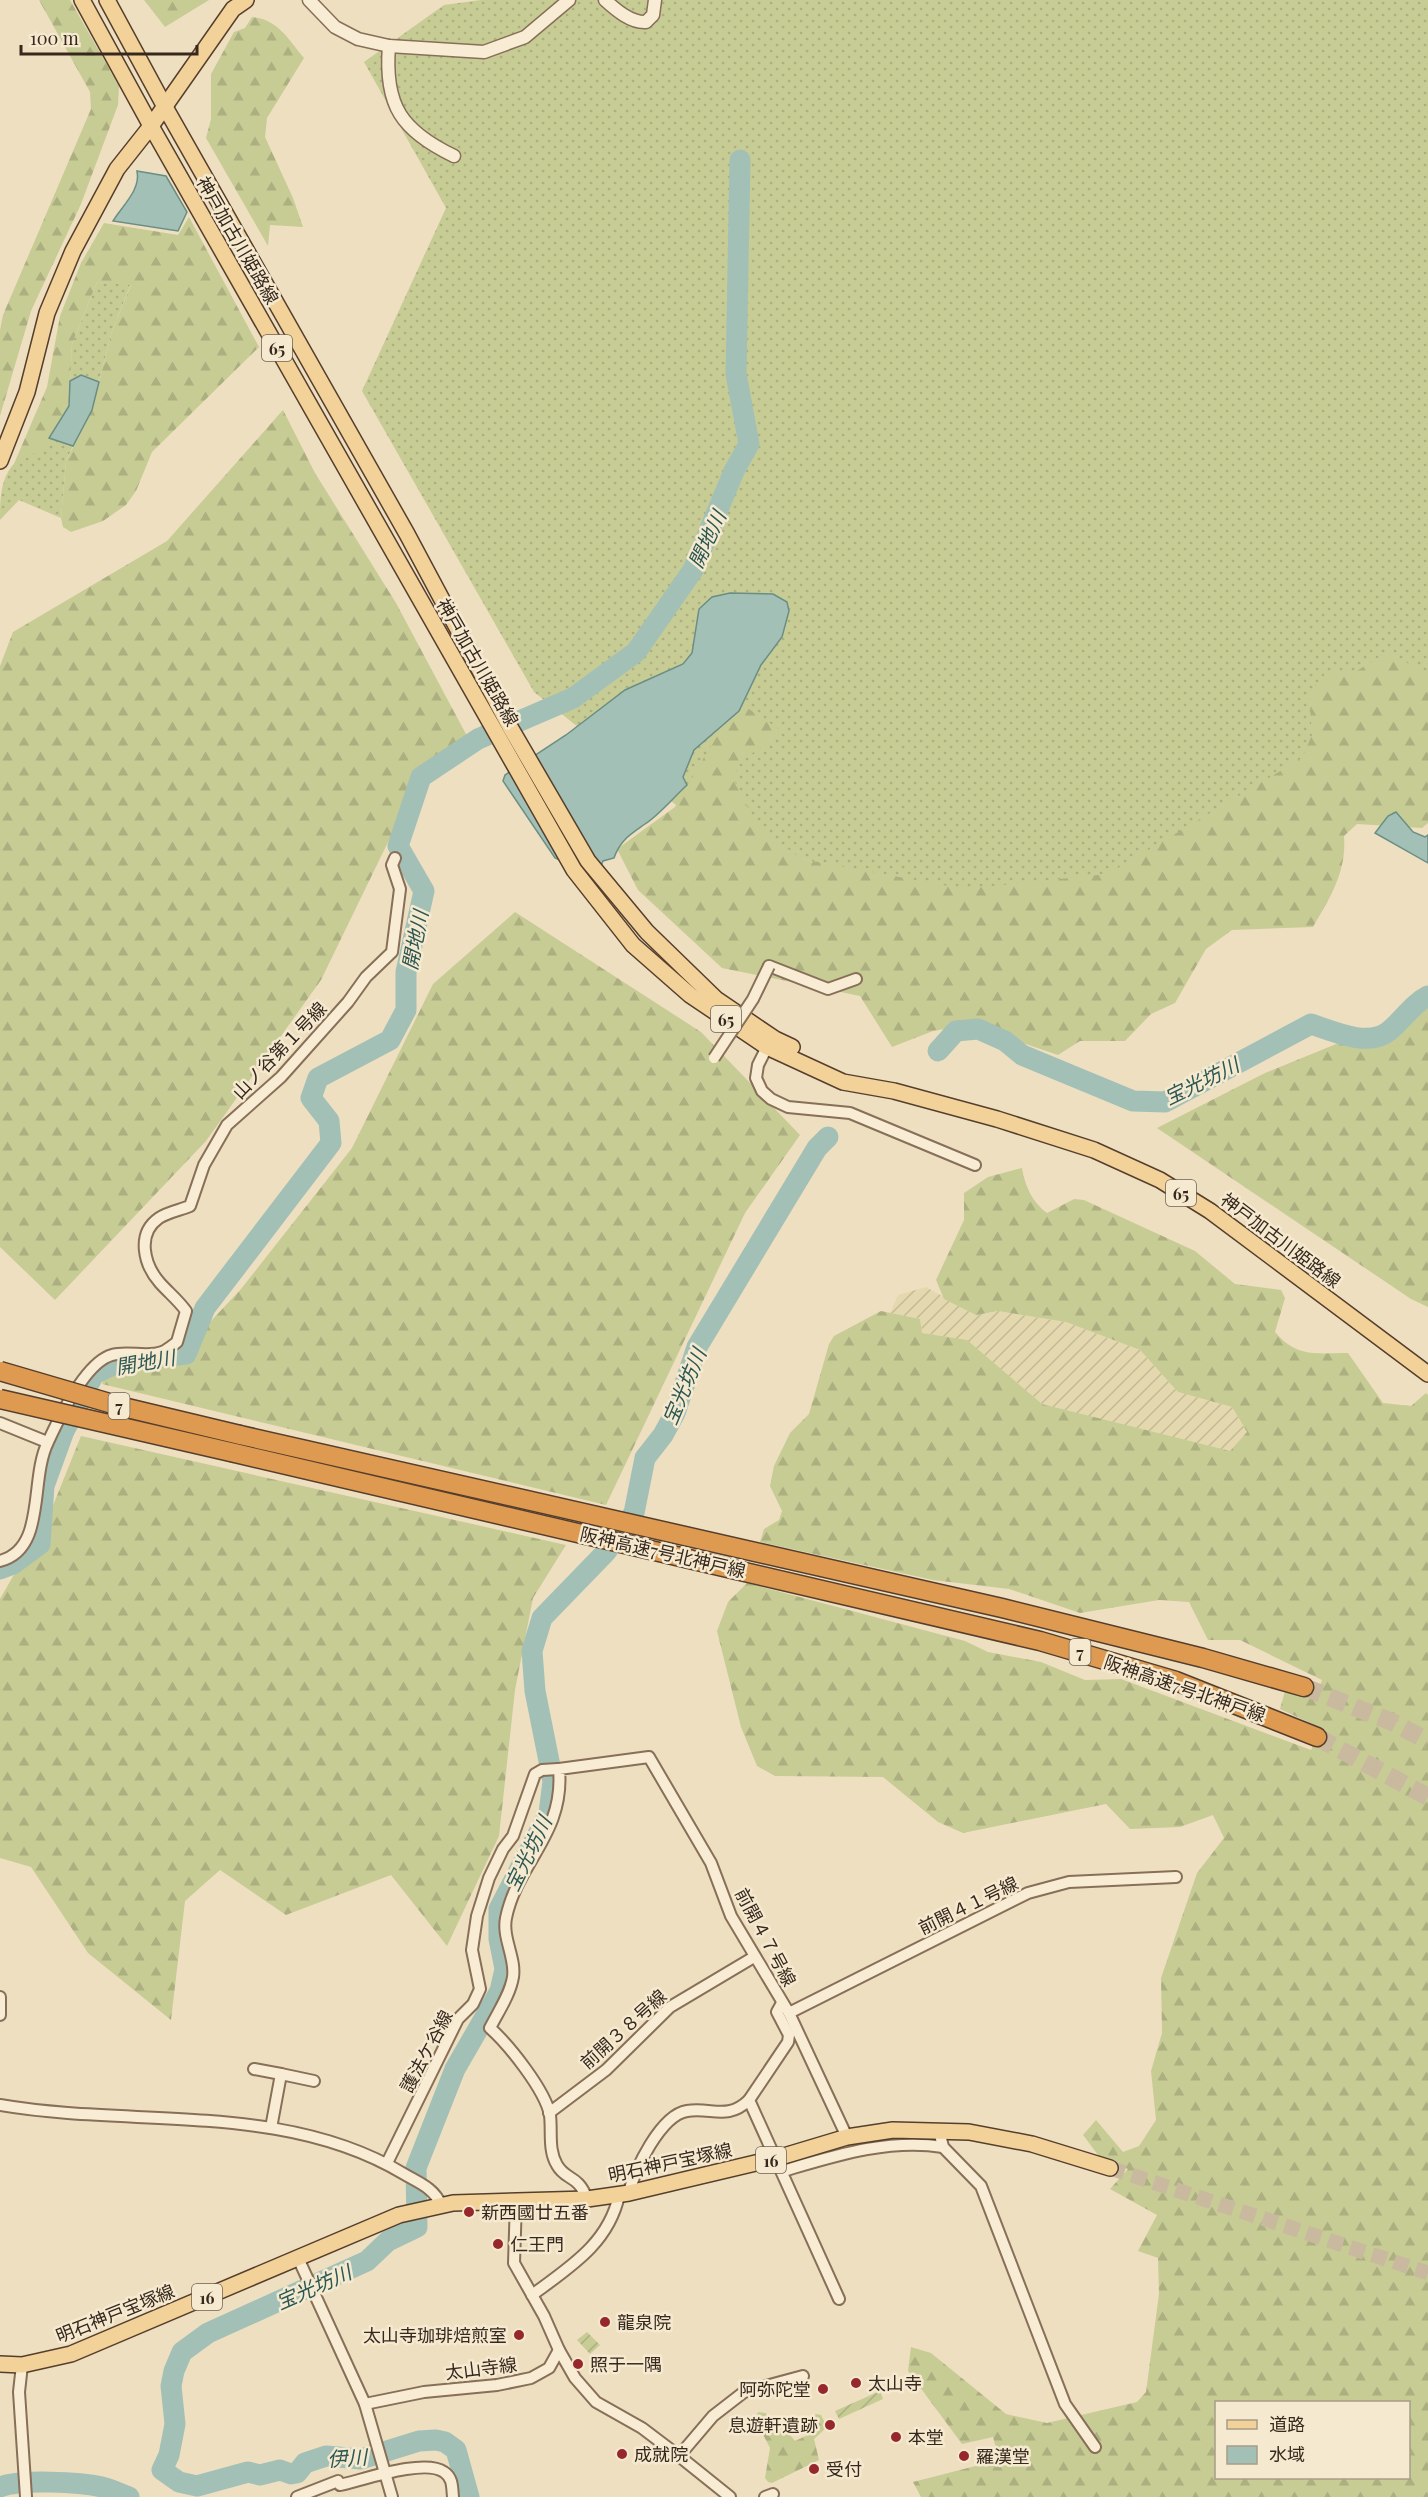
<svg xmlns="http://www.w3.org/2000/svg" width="1428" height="2497" viewBox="0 0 1428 2497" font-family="'Playfair Display','Noto Sans JP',serif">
<defs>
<pattern id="farmland-furrows" width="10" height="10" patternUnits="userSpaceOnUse" patternTransform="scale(1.5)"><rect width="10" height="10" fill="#e4d9ae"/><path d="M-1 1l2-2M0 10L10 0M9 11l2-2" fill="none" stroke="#c4ba95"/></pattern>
<pattern id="grass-dots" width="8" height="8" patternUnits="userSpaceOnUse" patternTransform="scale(1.5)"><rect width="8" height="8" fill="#c7cc95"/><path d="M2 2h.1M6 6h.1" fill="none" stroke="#acaf80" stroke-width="1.8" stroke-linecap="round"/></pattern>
<pattern id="forest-firs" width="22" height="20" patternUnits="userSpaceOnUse" patternTransform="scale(1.5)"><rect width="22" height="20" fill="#c7cc95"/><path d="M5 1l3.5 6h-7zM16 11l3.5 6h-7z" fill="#acaf80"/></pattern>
<pattern id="garden-furrows" width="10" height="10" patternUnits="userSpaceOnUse" patternTransform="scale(1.5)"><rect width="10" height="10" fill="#c7cc95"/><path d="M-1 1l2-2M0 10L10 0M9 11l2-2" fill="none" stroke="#acaf80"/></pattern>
</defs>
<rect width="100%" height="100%" fill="#eedfc0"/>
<!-- farmland -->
<path fill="url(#farmland-furrows)" d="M926,1287l50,28 22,-4 68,11 74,28 38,42 54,15 15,25 -17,20 -188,-48 -75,-63 -45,-8 -2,-14 -30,-6 8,-18z"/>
<!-- grass -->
<g fill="url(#grass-dots)">
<path d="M481,0h947v739l-312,182 -391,-77 -191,-152 -172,-301 84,-183 -82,-146 80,-57z"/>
<path d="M97,282l34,2 -19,47 -13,51 -18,-7 -11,6 2,-37z"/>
<path d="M49,438l24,8 -7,15 -5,57 -42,-18 -19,20c0,-18 0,-39 12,-54 11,-12 28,-13 37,-28z"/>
</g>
<!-- forest -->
<g fill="url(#forest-firs)" fill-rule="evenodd">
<path d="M39,0h31l49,86 -1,19 -37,99 -50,107 -31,105v-86l3,-15 88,-206 -1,-17z"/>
<path d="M144,0h65l-44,27z"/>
<path d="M252,17c26,2 37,23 52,41l-37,60 -2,19 28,61 10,29 -33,-2 -2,21 -62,-108 5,-19v-45l23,-42 11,-4z"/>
<path d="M189,217l70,130 -107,105 -16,39 -10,14 -23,16 -32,11 -8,-5 -2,-9 5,-57 26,-51 20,-79 19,-46 -34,-3 -25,62 -3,62 -26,42 -30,18 34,-79 13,-71 21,-53 23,-40 74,12z"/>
<path d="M283,410l32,63 81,130 71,133 -60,67 -86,177 -115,161 -151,159 -55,-53v-581l13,-34 154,-91z"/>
<path d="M1387,652l41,22v149l-6,5 -65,-4 -13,12c3,35 -14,62 -31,91l-81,3 -26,19 -31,54 -24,11 -26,27h-45l-22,14 -89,-30 -36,6 -41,16 -32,-51 -138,-28 -84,-78 -21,-41 58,-42 44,-75 27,-25 37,25 -45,31 -4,17 24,48 44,31 162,30 144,-15 194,-116 10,-23 -3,-43 19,-21 27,1z"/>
<path d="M515,912l186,120 99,103 -55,78 -139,292 -504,-121 5,-12 72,-17 62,-66 111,-141 81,-164z"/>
<path d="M1428,1006v301l-17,-8 -254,-171 108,-55 76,-31 58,-14z"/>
<path d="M1022,1168c3,18 10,34 25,45l27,-14 10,1 111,51 40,33 46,6 4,8 -10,34c22,26 41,21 73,21l35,50 28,3 15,-13 2,2v1102h-507l-8,-15 86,-22 -6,-23 -31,7 -54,-73 3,-24 20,6 75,61 41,9 90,-21 9,-10 13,-98 -1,-36 -20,-7 19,-36 -47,-26 18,-20 -27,-10 -18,-24 13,-15 27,32 16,-6 17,-26 -5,-49 11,-38 -1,-55 36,-105 27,-35 -11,-23 -33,12 -50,2 -24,-25 -143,29 -25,-11 -55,-45 -108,-1 -18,-10 -16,-39 -24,-96 11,-29 19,-19 218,58 23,11 53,10 44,18 36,-1 190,71 10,-22 -41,-19 5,-18 29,9 8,-20 -82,-40h-32l-19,-38 -30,-2 -79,13 -71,-24 -76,-9 -173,-38 4,-13 15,-9 3,-9 -12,-25 4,-20 16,-33 19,-19 20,-70 5,-8 47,-25 39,8 2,14 45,7 75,64 188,47 17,-19 -15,-25 -54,-15 -38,-42 -74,-28 -68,-11 -22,4 -32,-16 -8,-19 28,-60v-27l24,-16zM1216,2402h192v76h-192z"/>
<path d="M81,1436l485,109 -33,53 -18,92 -16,146 -52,110 -56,-71 -105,40 -66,-45 -35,31 -14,119 -83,-67 -57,-86 -31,-9v-259l52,-91z"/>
<path d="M758,2412l8,1 9,20 11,-3 9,11 17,-8 -3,-16 8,-3 4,1 6,12 -13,12 5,21 -47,23 -4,-1 -3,-4 5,-30 -15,-29z"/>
</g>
<!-- garden -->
<g fill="url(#garden-furrows)">
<path d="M587,2332l13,13 -10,9 -13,-14z"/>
<path d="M880,2391l3,8 -44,20 -4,-8z"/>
</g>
<!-- water -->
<g fill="#a3c0b7" stroke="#6a8e84" stroke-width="1.5">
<path d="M137,171l29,5 21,36 -9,19 -65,-10c9,-15 28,-31 24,-50z"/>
<path d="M81,375l18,7 -7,28 -19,36 -24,-8 20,-32 1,-25z"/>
<path d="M730,593l43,1 14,8 2,9 -7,26 -21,28 -22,46 -45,39 -11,27 4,8c-14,13 -27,29 -42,39 -14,10 -25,16 -31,34l-11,3 -3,7 -9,6 -36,-16 -52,-77 2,-6 61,-40 59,-45 58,-26 9,-11 7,-44 13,-12z"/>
<path d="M1396,812l17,20 12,5 3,-2v28l-53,-30 13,-17z"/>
</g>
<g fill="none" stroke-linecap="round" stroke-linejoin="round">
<!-- river -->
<g stroke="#a3c0b7" stroke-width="21">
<path d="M938,1051l18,-20 22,-2 27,12 17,14 111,46 32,1 146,-78c21,7 58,24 78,7 14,-11 23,-27 39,-35"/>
<path d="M0,1569l13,-5 27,-20 4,-58 20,-55 30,-57 25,-12 67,-8 19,-46 126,-165 -2,-22 -18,-23 7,-20 72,-38 16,-30v-38l18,-81 -26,-45 23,-69 57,-38 95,-41 63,-46 57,-82 41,-99 15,-27 -13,-70 4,-214"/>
<path d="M0,2487c20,-8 80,-5 102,0 9,2 18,7 27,10"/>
<path d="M469,2497l-13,-47 -11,-8 -9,-2 -17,1 -58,18 -35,-3 -21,7 -8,10 -6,1 -11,-4 -20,5 -12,-3 -51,14 -18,-4 -17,-12 7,-15 6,-31 -4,-38 3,-15 8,-19 26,-19 159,-72 21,-20 29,-14 -1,-59 39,-99 45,-78 5,-22 -6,-30v-30l50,-96 4,-32 -18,-90 -3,-40 10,-33 64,-66 28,-39 11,-55 18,-23 12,-22 22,-66 120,-199 11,-11"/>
</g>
<!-- primary-tunnel -->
<path stroke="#c9ba9f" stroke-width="15" stroke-dasharray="15 8" stroke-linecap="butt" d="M1110,2168l318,105"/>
<!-- motorway-tunnel -->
<g stroke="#c9ba9f" stroke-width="18" stroke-dasharray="18 9" stroke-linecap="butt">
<path d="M1304,1687l88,35 36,19"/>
<path d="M1317,1737l111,60"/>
</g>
<!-- minor casing -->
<g stroke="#876f58" stroke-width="14">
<g id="minor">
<path d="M769,966l59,23 28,-10"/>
<path d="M767,1047l-9,18 -2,13 6,13 9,8 17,8 62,6 125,52"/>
<path d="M0,1423l47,19"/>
<path d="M0,1561c47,-12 29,-81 48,-119 11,-24 38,-80 64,-87 15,-5 35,3 50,-3 5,-2 11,-7 15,-10l9,-31c-8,-11 -17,-18 -26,-28 -16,-18 -24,-49 -1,-65 9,-6 21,-8 31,-12l14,-41 23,-40 54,-48 67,-75 18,-25 26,-25 8,-63 -8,-24 3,-7"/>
<path d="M0,1997v18"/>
<path d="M782,2003l-5,9 12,23 -1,7 -39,58 90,199"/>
<path d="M789,2013l239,-120 41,-11 107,-5"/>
<path d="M254,2069l27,5"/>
<path d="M0,2105c133,23 283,-4 404,69 15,9 30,14 37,31"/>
<path d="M549,2113l57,-43 64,-63 84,-50"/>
<path d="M271,2128l10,-54 33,7"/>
<path d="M939,2130l4,17 38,39 84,218 30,43"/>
<path d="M387,2163l71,-144 15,-15 7,-15 -8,-39 5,-34 12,-38 14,-29 10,-13 22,-62 7,-4 16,-1"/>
<path d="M783,2171c51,-15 106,-33 160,-24"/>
<path d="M629,2193c5,-23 32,-78 58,-82 25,-4 40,10 62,-11"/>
<path d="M587,2199c-9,-25 -21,-18 -30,-34 -9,-15 -5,-33 -7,-50 -5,-25 -41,-70 -60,-87 8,-16 20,-33 23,-51 3,-19 -11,-39 -7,-59 11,-55 59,-84 53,-149l90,-12 62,106 20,53 58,97 58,124"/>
<path d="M516,2201l-2,62 30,53 15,34"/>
<path d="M298,2258l67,146 27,93"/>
<path d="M532,2295c38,-28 77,-52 87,-100"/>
<path d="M22,2365l-3,27 7,105"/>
<path d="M365,2404l59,-12 73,-7 34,-7 18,-10 10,-18 16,28 21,24 46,26 37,28 34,-40 31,-24 59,-16"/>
<path d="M679,2456l51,41"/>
<path d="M297,2497l41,-16 2,4c23,-5 84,-27 104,-13 9,6 8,15 9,25"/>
<path d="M765,2497l8,-3"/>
</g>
</g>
<!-- tertiary casing -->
<g stroke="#876f58" stroke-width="15">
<g id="tertiary">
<path d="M309,0l26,27 23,12 31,7 95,6 41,-15 44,-37"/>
<path d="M605,0c11,10 26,23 41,22l7,-7 2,-15"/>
<path d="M389,46c-5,60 13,85 65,110"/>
</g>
</g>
<!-- primary casing -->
<g stroke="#553e2d" stroke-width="18">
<g id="primary">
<path d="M82,0l69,126 423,744 59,75 57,50 77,52 76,35 51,9 103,28 97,31 66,30 50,31 218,163"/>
<path d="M107,0l58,107 242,427 103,193 78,134 59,71 69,67 59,40 17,8"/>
<path d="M0,461l27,-69 20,-79 26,-62 44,-82 34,-43 82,-117 13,-9"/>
<path d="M0,2364l22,1 49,-11 328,-139 54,-12 134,-4 42,-6 148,-35 70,-21 46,-7 76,2 63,12 78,24"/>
</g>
</g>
<!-- motorway casing -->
<g stroke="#553e2d" stroke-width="21">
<g id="motorway">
<path d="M240,1435l762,173 201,50 101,29"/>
<path d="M235,1453l805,188 136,40 141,56"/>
</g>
</g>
<!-- minor -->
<use href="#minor" stroke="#f9ecd4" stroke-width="10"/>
<!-- tertiary -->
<use href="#tertiary" stroke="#f9ecd4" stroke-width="12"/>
<!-- primary -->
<use href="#primary" stroke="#f2d298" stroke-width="15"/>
<!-- motorway -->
<use href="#motorway" stroke="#de9a50" stroke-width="18"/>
<!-- minor-bridge casing -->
<g stroke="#876f58" stroke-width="14" stroke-linecap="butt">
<path id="minor-bridge" d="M714,1058l39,-59 16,-33"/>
</g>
<!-- motorway-bridge casing -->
<g stroke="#553e2d" stroke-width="21" stroke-linecap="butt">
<g id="motorway-bridge">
<path d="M0,1371l123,36 117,28"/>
<path d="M0,1399l235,54"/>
</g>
</g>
<!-- minor-bridge -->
<use href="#minor-bridge" stroke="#f9ecd4" stroke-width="10"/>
<!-- motorway-bridge -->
<use href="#motorway-bridge" stroke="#de9a50" stroke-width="18"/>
</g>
<!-- markers -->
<g fill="#96282d" stroke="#f5e9d0" stroke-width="2">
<circle cx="469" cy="2212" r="6"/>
<circle cx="498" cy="2244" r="6"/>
<circle cx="605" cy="2322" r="6"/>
<circle cx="519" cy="2335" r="6"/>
<circle cx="578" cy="2364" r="6"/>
<circle cx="856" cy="2383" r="6"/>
<circle cx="823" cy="2389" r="6"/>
<circle cx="830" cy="2425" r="6"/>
<circle cx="896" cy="2437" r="6"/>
<circle cx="622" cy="2454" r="6"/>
<circle cx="964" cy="2456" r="6"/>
<circle cx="814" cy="2469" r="6"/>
</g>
<g text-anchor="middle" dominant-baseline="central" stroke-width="5" stroke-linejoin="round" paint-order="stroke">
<!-- shield labels -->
<g fill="#f5e9d0" stroke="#706253" stroke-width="1.5">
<rect x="262" y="335" width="30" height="26" rx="4.5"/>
<rect x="711" y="1006" width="30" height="26" rx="4.5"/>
<rect x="1166" y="1180" width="30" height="26" rx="4.5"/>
<rect x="108.5" y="1393" width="21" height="26" rx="4.5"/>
<rect x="1069.5" y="1639" width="21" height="26" rx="4.5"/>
<rect x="756" y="2147" width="30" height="26" rx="4.5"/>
<rect x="192" y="2284" width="30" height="26" rx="4.5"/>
</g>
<g font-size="16" font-weight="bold" fill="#37281d">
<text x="277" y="348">65</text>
<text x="726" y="1019">65</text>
<text x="1181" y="1193">65</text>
<text x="119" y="1406">7</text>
<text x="1080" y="1652">7</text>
<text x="771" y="2160">16</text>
<text x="207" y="2297">16</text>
</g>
<!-- street labels -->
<g font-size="18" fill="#37281d" stroke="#f5e9d0">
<text transform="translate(238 240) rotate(60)">神戸加古川姫路線</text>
<text transform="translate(478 662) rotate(60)">神戸加古川姫路線</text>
<text transform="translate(279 1050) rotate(-46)">山ノ谷第１号線</text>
<text transform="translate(1281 1240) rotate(37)">神戸加古川姫路線</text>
<text transform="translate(663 1552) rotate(13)">阪神高速7号北神戸線</text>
<text transform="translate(1185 1688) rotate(19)">阪神高速7号北神戸線</text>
<text transform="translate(968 1905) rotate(-26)">前開４１号線</text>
<text transform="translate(766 1937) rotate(62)">前開４７号線</text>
<text transform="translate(623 2029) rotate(-42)">前開３８号線</text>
<text transform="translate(426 2051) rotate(-62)">護法ケ谷線</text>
<text transform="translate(670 2162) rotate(-12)">明石神戸宝塚線</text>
<text transform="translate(115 2313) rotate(-22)">明石神戸宝塚線</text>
<text transform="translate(481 2368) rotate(-7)">太山寺線</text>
</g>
<!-- poi labels -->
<g font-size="18" fill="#37281d" stroke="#f5e9d0" text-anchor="start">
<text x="481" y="2212">新西國廿五番</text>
<text x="510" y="2244">仁王門</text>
<text x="617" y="2322">龍泉院</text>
<text x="507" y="2335" text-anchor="end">太山寺珈琲焙煎室</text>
<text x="590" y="2364">照于一隅</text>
<text x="868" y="2383">太山寺</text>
<text x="811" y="2389" text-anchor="end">阿弥陀堂</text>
<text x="818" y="2425" text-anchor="end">息遊軒遺跡</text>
<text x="908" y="2437">本堂</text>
<text x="634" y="2454">成就院</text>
<text x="976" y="2456">羅漢堂</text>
<text x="826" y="2469">受付</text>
</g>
<!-- water labels -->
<g font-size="20" font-style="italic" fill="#2c5752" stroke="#f5e9d0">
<text transform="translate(706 539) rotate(-65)">開地川</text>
<text transform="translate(414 940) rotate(-79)">開地川</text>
<text transform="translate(1201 1080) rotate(-26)">宝光坊川</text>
<text transform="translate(145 1361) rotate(-10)">開地川</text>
<text transform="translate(683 1386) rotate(-67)">宝光坊川</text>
<text transform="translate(527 1853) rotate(-64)">宝光坊川</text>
<text transform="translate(313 2286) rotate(-24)">宝光坊川</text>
<text transform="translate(347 2457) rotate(-4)">伊川</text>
</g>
</g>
<!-- legend -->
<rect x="1215" y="2401" width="195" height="78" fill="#f5e9d0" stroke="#a99c88" stroke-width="1.5"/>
<rect x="1227" y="2420" width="30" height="9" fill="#f2d298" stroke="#a99c88" stroke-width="1.5"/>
<text x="1269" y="2431" font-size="18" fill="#37281d">道路</text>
<rect x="1227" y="2446" width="30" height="18" fill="#a3c0b7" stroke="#a99c88" stroke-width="1.5"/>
<text x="1269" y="2461" font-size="18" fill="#37281d">水域</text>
<!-- scale -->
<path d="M21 45v9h176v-9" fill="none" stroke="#37281d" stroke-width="3"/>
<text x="30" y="45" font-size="18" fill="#37281d" stroke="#f5e9d0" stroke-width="4.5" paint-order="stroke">100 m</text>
</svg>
